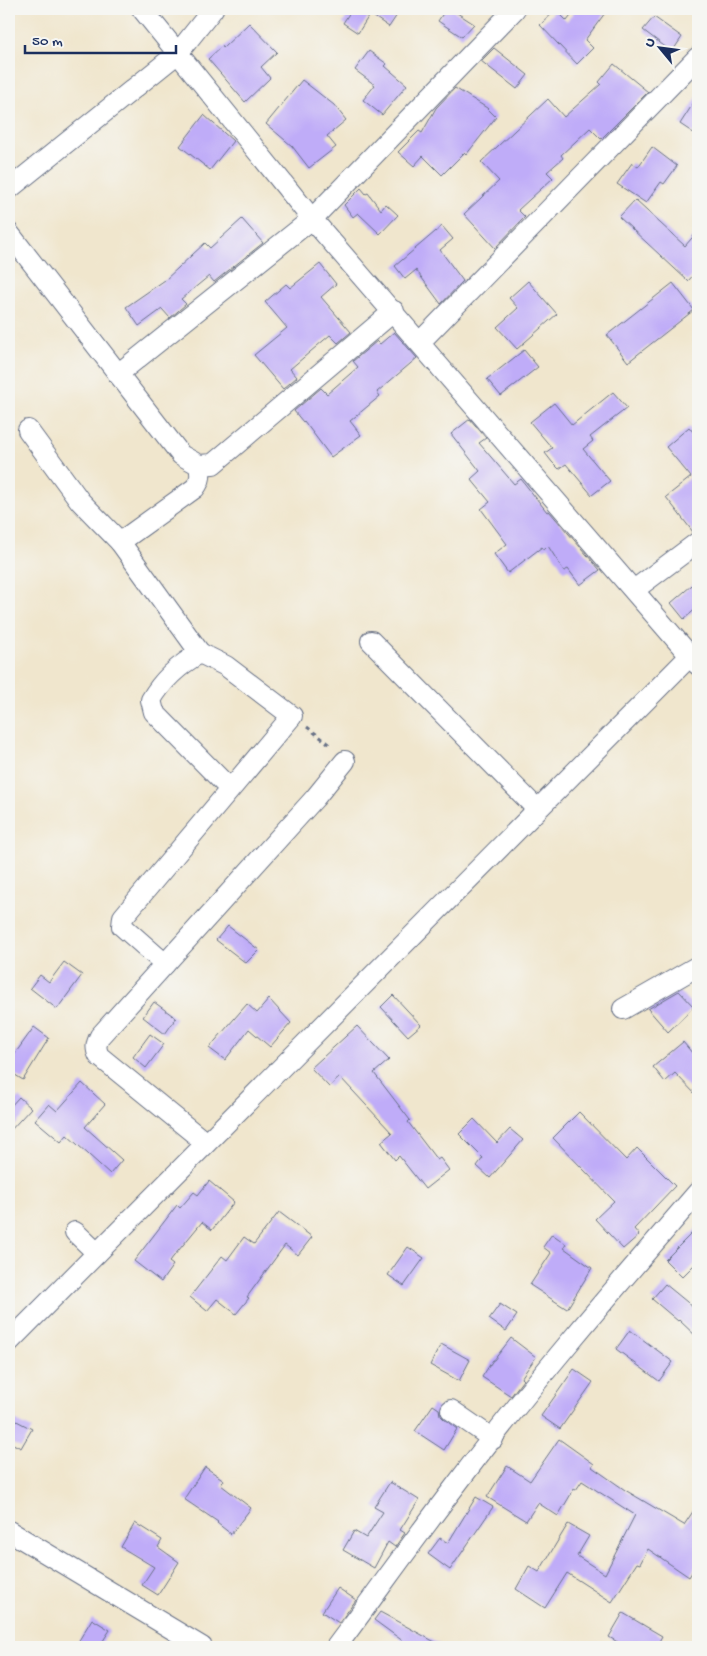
<svg xmlns="http://www.w3.org/2000/svg" width="707" height="1656" viewBox="0 0 707 1656" font-family="'Gochi Hand',sans-serif">
<rect width="100%" height="100%" fill="#f6f6f2"/>
<filter id="ink" filterUnits="userSpaceOnUse"><feTurbulence type="fractalNoise" baseFrequency=".02" numOctaves="2"/><feDisplacementMap in="SourceGraphic" scale="10" xChannelSelector="R" yChannelSelector="G"/><feConvolveMatrix kernelMatrix="1 2 1 2 8 2 1 2 1" color-interpolation-filters="sRGB"/></filter>
<filter id="wash" filterUnits="userSpaceOnUse"><feTurbulence type="fractalNoise" baseFrequency=".0096" numOctaves="4" result="noise"/><feDisplacementMap in="SourceGraphic" scale="20" xChannelSelector="R" yChannelSelector="G"/><feGaussianBlur stdDeviation="1.12" result="paint"/><feColorMatrix in="noise" values="0 0 0 0 0 0 0 0 0 0 0 0 0 0 0 0 0 1.4 0 .05"/><feComposite in="paint" operator="in"/></filter>
<g filter="url(#wash)">
<rect width="100%" height="100%" fill="#f0e6cd"/>
<g id="blocks">
<!-- building -->
<g fill="#bfacf8">
<path d="M352,9h49l-12,18 -19,-13 -12,19 -15,-10z"/>
<path d="M446,9h5l23,15 -12,13 -24,-16z"/>
<path d="M576,9h32l-23,31 8,8 -16,16 -37,-39 16,-15 11,11z"/>
<path d="M654,17l28,20 -10,15 -29,-22z"/>
<path d="M249,23l28,29 -16,15 9,11 -25,24 -37,-43 14,-13 1,2z"/>
<path d="M494,48l34,27 -11,14 -36,-28z"/>
<path d="M369,51l18,13 -2,2 22,19 -25,30 -19,-15 12,-15 -20,-15z"/>
<path d="M614,64l34,28 -47,47 -11,-11 -29,27 2,3 -16,14 6,6 -35,32 7,7 -30,31 -31,-34 35,-33 -18,-19 67,-63 16,18 37,-33 -2,-2z"/>
<path d="M302,80l32,25 12,15 -19,16 9,11 -27,21 -17,-22 -26,-22z"/>
<path d="M455,88l32,20 9,9 -30,38 -2,-2 -22,22 -19,-19 -9,10 -16,-14 21,-21 3,2 14,-25z"/>
<path d="M698,96v40l-18,-12z"/>
<path d="M204,115l29,26 -23,29 -30,-24z"/>
<path d="M652,147l25,19 -13,18 -3,-2 -15,21 -29,-19 15,-21 6,4z"/>
<path d="M361,188l5,6 2,-1 13,17 5,-6 12,11 -18,19 -22,-21 -5,4 -9,-12z"/>
<path d="M635,200l50,46 13,-15v39l-10,11 -69,-64z"/>
<path d="M242,219l21,24 -49,39 -5,-6 -28,23 5,5 -16,14 -8,-9 -23,17 -13,-19 39,-27 40,-37 5,5z"/>
<path d="M442,226l11,13 -13,11 23,31 -22,23 -25,-34 -11,9 -10,-13z"/>
<path d="M320,264l16,20 -15,13 30,35 -13,11 -8,-8 -40,34 7,8 -14,12 -29,-34 33,-27 -22,-26 21,-18 4,4z"/>
<path d="M528,281l29,33 -40,35 -20,-22 21,-19 -9,-10z"/>
<path d="M673,283l21,27 -66,52 -21,-27z"/>
<path d="M394,332l23,26 -40,34 3,4 -30,25 11,14 -30,22 -27,-36 -1,1 -9,-11 27,-23 6,6 31,-27 -5,-6 24,-20 3,3z"/>
<path d="M524,350l14,17 -37,29 -14,-17z"/>
<path d="M613,392l14,16 -37,29 3,4 -10,8 27,32 -18,14 -26,-31 -7,5 -7,-7 -7,-9 7,-5 -22,-26 24,-19 18,22z"/>
<path d="M470,419l16,19 -7,5 35,41 7,-5 26,33 2,-1 51,59 -20,15 -12,-16 -4,2 -16,-25 -4,4 -2,-3 -34,26 -14,-19 13,-10 -26,-35 9,-7 -19,-23 9,-8 -29,-37z"/>
<path d="M689,427l9,11v92l-5,2 -27,-35 25,-20 -25,-30z"/>
<path d="M698,580v27l-14,12 -13,-16z"/>
<path d="M228,926l31,24 -13,13 -30,-23z"/>
<path d="M64,962l18,13 -25,34 -27,-21 10,-13 9,7z"/>
<path d="M679,991l15,16 -26,25 -20,-23z"/>
<path d="M393,995l28,30 -13,11 -27,-29z"/>
<path d="M269,999l22,24 -21,24 -21,-18 -24,31 -16,-12 38,-44 10,9z"/>
<path d="M154,1002l22,16 -11,16 -22,-17z"/>
<path d="M357,1026l32,34 -15,13 36,47 -2,2 29,38 3,-2 9,12 -24,19 -26,-33 -4,4 -14,-18 11,-9 -52,-56 -11,10 -18,-19z"/>
<path d="M34,1027l15,11 -26,42 -14,-9v-9z"/>
<path d="M150,1034l14,10 -18,24 -13,-11z"/>
<path d="M683,1042l15,18v37l-23,-24 -10,9 -12,-15z"/>
<path d="M82,1083l23,21 -20,23 37,33 -12,14 -43,-39 -6,7 -26,-22 14,-16 8,7z"/>
<path d="M19,1097l12,11 -22,24v-24z"/>
<path d="M579,1112l47,48 11,-12 38,38 -41,43 5,6 -16,14 -28,-30 19,-18 -61,-63z"/>
<path d="M474,1119l23,24 13,-14 13,11 -33,38 -13,-12 6,-8 -24,-24z"/>
<path d="M209,1181l25,21 -22,28 -10,-8 -33,40 4,3 -12,17 -27,-21 43,-56 3,3 14,-16 4,3z"/>
<path d="M279,1212l33,25 -14,18 -13,-10 -38,52 2,1 -13,16 -19,-15 -10,12 -17,-14 32,-41 5,4 17,-23 10,7z"/>
<path d="M698,1227v34l-16,16 -17,-17z"/>
<path d="M552,1234l14,10 -2,4 28,20 -25,41 -37,-24 21,-32 -8,-6z"/>
<path d="M408,1247l16,11 -20,28 -16,-11z"/>
<path d="M665,1284l33,27v27l-19,-18 -1,1 -26,-22z"/>
<path d="M500,1304l17,11 -11,16 -17,-12z"/>
<path d="M630,1330l43,32 -14,19 -43,-32z"/>
<path d="M511,1338l25,19 -15,21 2,2 -12,16 -29,-19 11,-17h1z"/>
<path d="M441,1344l29,16 -11,21 -29,-16z"/>
<path d="M574,1369l19,13 -33,47 -19,-13z"/>
<path d="M433,1405l6,4 1,6 4,4 13,10 -13,21 -29,-19z"/>
<path d="M9,1417l23,12 -11,19 -12,-6z"/>
<path d="M559,1439l35,25 -2,3 33,23 59,35 14,-21v59l-9,14 -41,-28 -8,15 -3,-1 -25,39 -45,-29 -22,35 -29,-19 13,-23 10,6 29,-48 21,12 -12,20 28,18 30,-59 -53,-34 -6,9 -2,-1 -16,27 -20,-13 -12,18 -39,-24 20,-31 23,15z"/>
<path d="M205,1467l19,13 -3,5 30,23 -20,26 -14,-11 1,-1 -34,-23z"/>
<path d="M390,1482l29,18 -19,30 5,3 -10,14 -7,-5 -14,26 -31,-18 11,-19 12,7 17,-26 -9,-5z"/>
<path d="M476,1497l17,10 -43,63 -22,-16 12,-16 8,5z"/>
<path d="M135,1523l27,17 -4,7 21,15 -21,33 -16,-10 12,-18 -33,-20z"/>
<path d="M338,1588l18,12 -17,23 -17,-11z"/>
<path d="M380,1612l64,35h-33l-37,-27z"/>
<path d="M623,1613l39,23 -6,11h-30l-17,-10z"/>
<path d="M92,1619l18,11 -11,17h-24z"/>
</g>
</g>
</g>
<g filter="url(#ink)">
<use href="#blocks" fill-opacity="0" stroke="#666f85" stroke-width="1"/>
<g fill="none" stroke-linecap="round" stroke-linejoin="round">
<!-- minor casing -->
<g stroke="#666f85" stroke-width="22">
<g id="minor">
<path d="M142,9l170,210 386,446"/>
<path d="M9,189l169,-136 35,-44"/>
<path d="M9,233l172,222 18,10 14,-1 181,-153"/>
<path d="M420,342l278,-285"/>
<path d="M118,374l194,-155 203,-210"/>
<path d="M28,430l52,71 40,41 75,-54c6,-8 6,-13 4,-23"/>
<path d="M120,542l80,111"/>
<path d="M634,590l64,-48"/>
<path d="M371,641l166,168"/>
<path d="M165,964l-43,-38 1,-9 169,-201 -66,-50 -26,-13c-21,12 -37,26 -49,47l3,12 76,77"/>
<path d="M623,1009l75,-43"/>
<path d="M206,1143l-107,-87c-4,-8 -3,-12 1,-20l215,-238 30,-37"/>
<path d="M75,1232l22,21"/>
<path d="M9,1342l682,-687"/>
<path d="M451,1410l42,29"/>
<path d="M9,1531l193,116"/>
<path d="M336,1647c39,-52 77,-106 117,-158 77,-103 161,-200 245,-297"/>
</g>
</g>
<!-- path -->
<path stroke="#666f85" stroke-width="3" stroke-dasharray="4 4" stroke-linecap="butt" d="M307,727l25,19"/>
<!-- minor -->
<use href="#minor" stroke="#fff" stroke-width="20"/>
</g>
</g>
<!-- margin -->
<rect width="707" height="1656" fill="none" stroke="#f6f6f2" stroke-width="30"/>
<!-- north arrow -->
<g transform="translate(660 48) rotate(299)" stroke="#f6f6f2" stroke-width="4" paint-order="stroke">
<path d="M0-4L9 19L0 12L-9 19Z" fill="#1b2f5e"/>
<text y="-8" font-size="14" font-weight="bold" text-anchor="middle" fill="#1b2f5e">U</text>
</g>
<!-- scale -->
<path d="M25 45v8h151v-8" fill="none" stroke="#1b2f5e" stroke-width="2.5"/>
<text x="32" y="45" font-size="15" fill="#1b2f5e" stroke="#f6f6f2" stroke-width="4" paint-order="stroke">50 m</text>
</svg>
